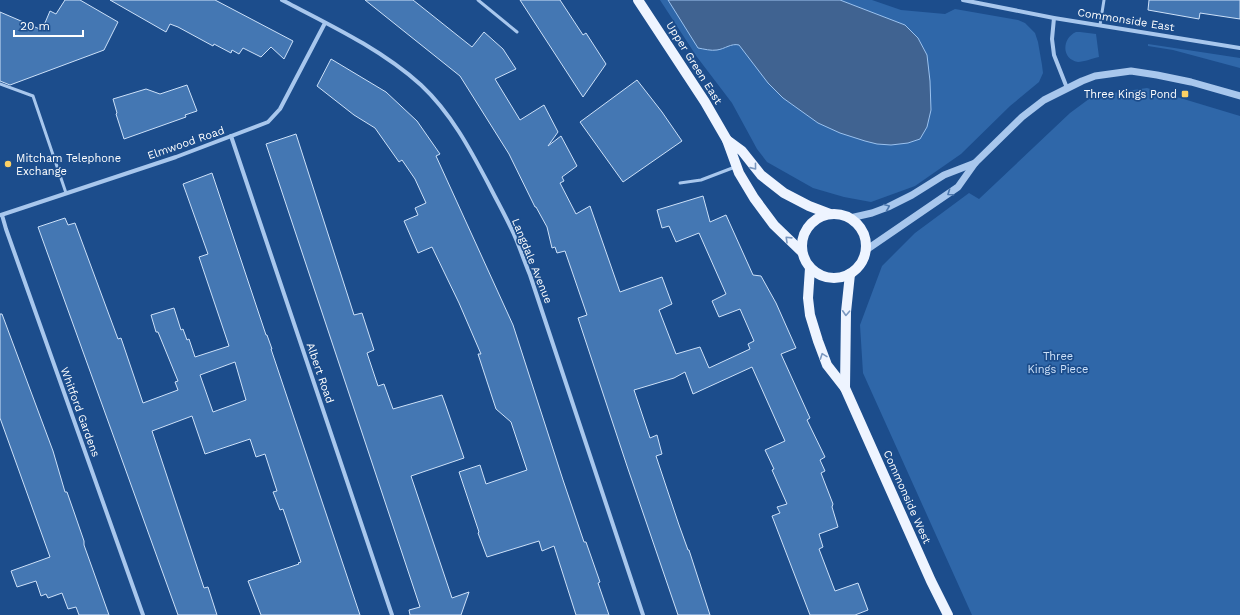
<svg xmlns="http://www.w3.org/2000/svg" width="1240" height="615" viewBox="0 0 1240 615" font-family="'Work Sans',sans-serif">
<rect width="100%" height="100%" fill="#1c4d8c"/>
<!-- green -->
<g fill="#2f67a9">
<path d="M660,0h212l29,10 44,4 10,-5 63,11 7,3 10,10 3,9 4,23 1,8 -4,9 -29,24 -49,48 -46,32 -44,16 -27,-5 -31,-9 -46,-26 -10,-13 -25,-46 -35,-46z"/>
<path d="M1076,32h4l16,2 3,23c-6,1 -15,5 -21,5 -17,-3 -16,-24 -2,-30z"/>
<path d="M1148,44l92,14v10l-67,-18 -25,-4z"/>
<path d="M1147,88l93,28v499h-268l-109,-242 -3,-48 22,-59 33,-33 54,-40 10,6 91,-86 23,-17z"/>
</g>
<!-- water -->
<path fill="#406391" stroke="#9bc2ef" d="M668,0h172l65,25 13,13 9,17 3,26 1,29 -4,17 -7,12 -12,4 -17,2 -14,-1 -12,-3 -25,-8 -22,-10 -35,-25 -15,-15 -29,-38c-8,-2 -14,4 -22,5 -6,1 -13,-1 -19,-2z"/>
<!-- building -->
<g fill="#4477b3" stroke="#cde1f9" fill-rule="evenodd">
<path d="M65,0h15l38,22 -14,28 -94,35 -10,-4v-69l42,18 8,-19 6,3z"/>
<path d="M110,0h105l78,41 -9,18 -13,-12 -10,10 -18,-9 -4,6 -7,-4 -1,3 -17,-9 -1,2 -35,-19 -8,-3 -4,8z"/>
<path d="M365,0h48l59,47 12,-15 19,17 13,20 -21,10 25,41 24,-15 14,27 -10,14 13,-10 16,30 -15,11 2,4 -4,2 16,31 14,-8 30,86 42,-15 10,27 -13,6 17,44 24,-7 9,21 41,-19 -2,-5 6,-3 -14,-32 -21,8 -7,-16 14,-7 -27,-61 -23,9 -7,-16 -7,2 -5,-18 46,-14 7,26 16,-7 27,60 8,1 15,27 20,45 -15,6 29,64 -3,2 18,37 -5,3 5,11 -4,2 12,31 -1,3 6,20 -19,7 4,13 -4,2 16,42 23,-8 10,27 -13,5h-45l-38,-99 8,-3 -3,-6 10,-3 -15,-34 2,-1 -9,-19 20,-9 -33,-74 -59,27 -8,-22 -11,6 -40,12 16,48 7,-3 5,19 -6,2 23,69 9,25h1l21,65h-32l-51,-149 -49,-148 9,-3 -22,-64 -8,2 -2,-6 -3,1 -5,-21 -11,-20h-1l-26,-53 -49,-78z"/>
<path d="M520,0h40l23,35 3,-2 20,31 -23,33z"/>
<path d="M1149,0h91v19l-40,-6 -1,6 -51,-9z"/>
<path d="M331,59l55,33 31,29 23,33 -4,2 77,169 50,155 21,62h2l14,40 -2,1 11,32h-33l-22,-69 -12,5 -3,-10 -52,16 -9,-24 1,-1 -20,-60 21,-7 6,19 41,-14 -16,-48 -15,-13 -18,-55h3l-22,-51 -27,-56 -14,6 -14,-32 14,-6 -3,-7 11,-5 -11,-24 -13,-19 -3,2 -24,-34 -21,-13 -37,-29z"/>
<path d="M637,80l25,32 20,29 -59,41 -43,-60z"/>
<path d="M187,85l10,26 -12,4 1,2 -62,22 -8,-25 1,-1 -4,-14 33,-10 14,5z"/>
<path d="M296,134l58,181 8,-2 12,37 -7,3 11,33 6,-2 9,25 49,-14 4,11 18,52 -53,18 41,122 17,-6 -8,23h-51l-1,-5 11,-3 -154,-463z"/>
<path d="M212,173l54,162h1l5,14h-1l89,266h-99l-13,-34 51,-17 -1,-1 3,-1 -18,-53 -3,1 -7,-18 4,-1 -12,-37 -9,3 -6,-18 -45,15 -13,-38 -40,15 52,157 4,-1 9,28h-39l-140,-388 27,-9 3,7 7,-2 43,116 3,-1 22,65 35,-13 -3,-8 3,-1 -20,-49h-2l-5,-17 23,-7 7,22 2,-1 4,11 2,-1 6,18 34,-11 -30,-89 9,-3 -25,-70zM235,362l11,38 -33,12 -13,-37z"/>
<path d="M0,314h2l51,137 12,41h2l7,20 10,29v4l25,70h-30l-3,-8 -8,2 -6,-16 -14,5 -2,-4 -5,2 -5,-15 -19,6 -6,-16 39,-14 -50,-139z"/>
</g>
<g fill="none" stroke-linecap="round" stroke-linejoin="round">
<!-- service -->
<g stroke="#a8c7ed" stroke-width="3">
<path d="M478,0l39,32"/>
<path d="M1100,25l4,-25"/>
<path d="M0,84l33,12 33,97"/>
<path d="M680,183l21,-3 34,-13"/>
</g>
<!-- minor -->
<g stroke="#a8c7ed" stroke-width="4">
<path d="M282,0c48,25 99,49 139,85 30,28 49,64 68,100 9,18 19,35 27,54 5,12 9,24 14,36l113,340"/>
<path d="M963,0l91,18 186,30"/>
<path d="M1054,18l-2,21 2,16 13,33"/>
<path d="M231,136l161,479"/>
<path d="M1,215l175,-58 92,-35 12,-13 45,-86"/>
<path d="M2,215l4,14 137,386"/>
</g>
<!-- tertiary -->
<g stroke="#a8c7ed" stroke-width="7">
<path d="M850,218l22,-5 16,-6 24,-12 32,-20 31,-12"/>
<path d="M866,250l92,-63 17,-24 47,-46 22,-17 38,-19 13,-5 36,-5 26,4 34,7 49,14"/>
</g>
<!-- primary -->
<g stroke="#eef4ff" stroke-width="10">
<path d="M638,0l67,102 22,38 12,33 15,25 20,27 28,27"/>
<path d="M727,140l15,11 19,24 23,18 25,13 21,8"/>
<circle cx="834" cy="246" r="32"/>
<path d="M810,268l-2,30 2,17 8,26 9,24 18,23 86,193 17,34"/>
<path d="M845,388l1,-76 4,-38"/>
</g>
</g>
<!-- one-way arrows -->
<defs><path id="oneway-chevron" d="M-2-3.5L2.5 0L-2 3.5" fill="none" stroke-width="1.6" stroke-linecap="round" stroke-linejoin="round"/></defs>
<g stroke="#7a98c0">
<use href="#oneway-chevron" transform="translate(754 167) rotate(51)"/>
<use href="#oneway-chevron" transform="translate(788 239) rotate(-136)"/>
<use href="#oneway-chevron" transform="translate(846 313) rotate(93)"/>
<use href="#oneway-chevron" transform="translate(823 356) rotate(-110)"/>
</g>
<g stroke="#4d78ae">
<use href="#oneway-chevron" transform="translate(950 193) rotate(145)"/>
<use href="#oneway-chevron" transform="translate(887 207) rotate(-23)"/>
</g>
<!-- markers -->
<g fill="#fdd165" stroke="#1c4d8c" stroke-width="1.5">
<rect x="1181" y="90" width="8" height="8" rx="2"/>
<circle cx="8" cy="164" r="4"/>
</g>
<g text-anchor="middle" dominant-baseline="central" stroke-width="3.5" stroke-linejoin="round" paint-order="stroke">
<!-- street labels -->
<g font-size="11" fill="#fff" stroke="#1c4d8c">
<text transform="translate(1126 20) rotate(9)">Commonside East</text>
<text transform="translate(694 63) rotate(58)">Upper Green East</text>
<text transform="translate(186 143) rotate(-19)">Elmwood Road</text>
<text transform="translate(532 261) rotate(68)">Langdale Avenue</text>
<text transform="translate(320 373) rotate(71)">Albert Road</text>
<text transform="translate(80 412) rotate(70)">Whitford Gardens</text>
<text transform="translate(907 497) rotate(66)">Commonside West</text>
</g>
<!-- poi labels -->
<g font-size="11" fill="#fff" stroke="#1c4d8c" text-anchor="end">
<text x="1177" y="94">Three Kings Pond</text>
<text x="16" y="158" text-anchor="start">Mitcham Telephone<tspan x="16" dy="13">Exchange</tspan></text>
</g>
<!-- park labels -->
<g font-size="11" fill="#cde1f9" stroke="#1c4d8c">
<text x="1058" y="356">Three<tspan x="1058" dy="13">Kings Piece</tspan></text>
</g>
</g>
<!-- scale -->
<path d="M14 30v6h69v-6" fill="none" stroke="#ffffff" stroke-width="2"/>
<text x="20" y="30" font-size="12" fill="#ffffff" stroke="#1c4d8c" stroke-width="3" paint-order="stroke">20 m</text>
</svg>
